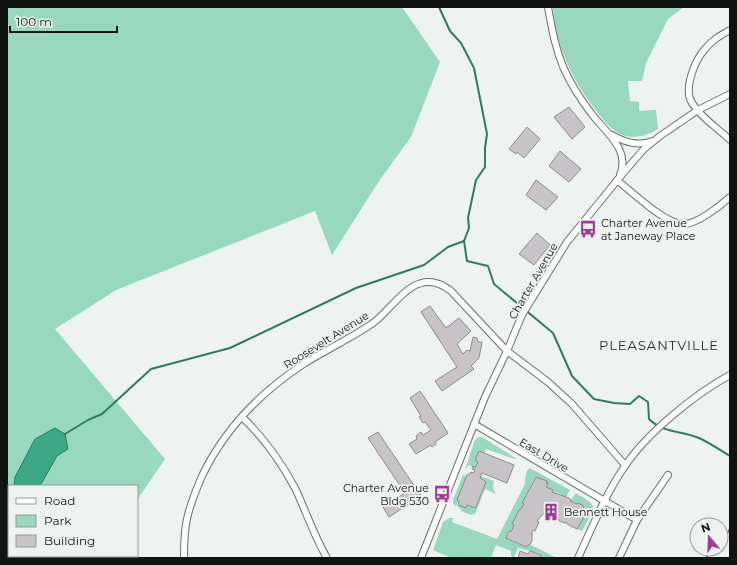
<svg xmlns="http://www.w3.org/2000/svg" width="737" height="565" viewBox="0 0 737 565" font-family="Montserrat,sans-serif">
<rect width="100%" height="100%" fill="#eef3f1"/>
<!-- green -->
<g fill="#98d8be">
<path d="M7,7h395l38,55 -29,75 -32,44 -47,74 -17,-44 -199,79 -61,39 110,130 -28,41v-14h-128v70h89l-2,2h-89z"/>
<path d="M553,7h131l-16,12 -22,44 -4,18h-14l2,20 9,1v9l17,-1 2,19c-12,7 -25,11 -38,5 -9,-5 -16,-13 -22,-21 -24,-30 -43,-67 -45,-106z"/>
<path d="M479,437h3l35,22h-3l-28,-10 -2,4 -4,-1 -4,9 2,1 -3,6 -6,-3 -4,5 9,-28 1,-2z"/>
<path d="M530,468l40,22 -4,7 -10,-5 -1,1 -9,-6 2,-4h-2l1,-2 -12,-4 -13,26 2,1 -4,6h-1l-7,14 2,1 -3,6h-2l-3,6 20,10 3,-2 3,-4 -1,4 26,13h-17l1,-4 -23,-6 -4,10 -3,-2v-5l-15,-6 -5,13h-40l-18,-8 10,-28 6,-4h4l-1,4 45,17 28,-55c0,-6 0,-13 5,-16z"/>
<path d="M463,475l4,2 -10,23 1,1 -2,6 -3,-4v-3z"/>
<path d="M481,476l13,5 -1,7 3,6 -11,-5 -10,25 -4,1 -10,-4v-2l-3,-2v-2h9l8,3 1,-1 10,-26 -6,-3z"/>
<path d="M576,493l14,9 3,4 -1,7 -10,18 -5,-2 8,-16 -2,-8 -13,-4z"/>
</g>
<!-- water -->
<path fill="#3da885" stroke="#307b63" d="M55,428l10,6 3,15 -11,7 -17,30h-26l1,-9 20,-38z"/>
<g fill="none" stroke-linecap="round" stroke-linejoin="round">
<!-- stream -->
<g stroke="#307b63" stroke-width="2">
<path d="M439,7l11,24 11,12 13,25 13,66 -2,14v19l-9,13 -8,38 1,10 -5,13 3,20 21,5 6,18 59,49 19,43 22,23 20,4 16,1 9,-8 9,6 1,17c14,14 33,12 50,19 11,5 21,12 31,18"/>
<path d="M65,434l23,-14 14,-6 49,-45 79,-21 126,-60 68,-23 24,-18 16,-6"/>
<path d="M7,515l2,-3"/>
<path d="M721,537l7,-5 2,-3"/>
<path d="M706,558l5,-9"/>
</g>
</g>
<!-- building -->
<g fill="#c8c4c7" stroke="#8d8a8d">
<path d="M569,107l16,20 -13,12 -18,-22z"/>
<path d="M527,127l13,12 -16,19 -7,-6 -1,2 -7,-5z"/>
<path d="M560,151l21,18 -12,13 -20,-16z"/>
<path d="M536,180l22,17 -12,13 -20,-15z"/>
<path d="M537,233l13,12 -16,20 -15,-11z"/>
<path d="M430,306l16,22 13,-10 12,13 -14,13 6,10 4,-4 3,1 3,-14 4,1 1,4h4l-3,16 -8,8 3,3 -32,22 -7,-10 22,-14 -36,-55z"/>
<path d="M420,391l28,42 -13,9 1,2 -4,3 -1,-2 -15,9 -7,-10 8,-5 -1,-3 5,-4 2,3 8,-5 -6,-8 -2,1 -4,-6 2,-1 -11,-18z"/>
<path d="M378,432l43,64 -32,21 -6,-10 22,-14 -37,-55z"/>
<path d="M479,451l35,14 -7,18 -25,-10 -2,5 5,3 1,1 -10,25 -1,1 -8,-3 -1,3 -8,-3 1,-3 -2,-2 10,-25 3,-1 1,-2 3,1 1,-3 -3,-1 1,-3 2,2 3,-6 -2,-1v-4z"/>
<path d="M536,477l11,4 -1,2h2l-2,4 7,3 -1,2 17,6 2,2 -1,1 7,3v-1l6,2 2,10 -8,14 -10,-5v-1l-1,-1 -1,1 -6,-2v-2h-1l-1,1 -10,-4 1,-3h-1l-4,1 -6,7 2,1 -4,9 -1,-1 -2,2v9l-3,4 -3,2 -20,-9 3,-7 2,1 3,-7 -2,-1 7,-14h1l4,-6 -2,-1z"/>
<path d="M520,551l8,3 2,-3 11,4 -1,3h-22z"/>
</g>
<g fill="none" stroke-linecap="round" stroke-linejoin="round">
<!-- street casing -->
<g stroke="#6a6e6c" stroke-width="8">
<g id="street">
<path d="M548,7c4,22 7,41 16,62 7,15 17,31 27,44 13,18 40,36 29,62"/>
<path d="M730,30c-9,5 -18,10 -25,19 -10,11 -22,40 -13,54 10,16 26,25 38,37"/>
<path d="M612,135c14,8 26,11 41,6"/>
<path d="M617,180c15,12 48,44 66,44 13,1 37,-18 47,-27"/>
<path d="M242,417c21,20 39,45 53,71 11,23 19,48 32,70"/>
<path d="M474,424l163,96"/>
<path d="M184,558c0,-13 0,-26 3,-39 3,-15 9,-29 15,-43 22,-46 58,-83 100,-111 23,-15 48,-26 71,-42 19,-13 37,-50 66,-39 4,1 7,4 11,6l57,61 41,31 24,22 53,61"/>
<path d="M421,558l64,-161 22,-46 15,-36 45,-73 57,-70 20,-23 16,-13 38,-26 32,-16"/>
<path d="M578,558c14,-30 28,-65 47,-92 22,-33 70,-72 105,-91"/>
<path d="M619,558l18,-38 31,-45"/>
</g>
</g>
<!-- street -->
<use href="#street" stroke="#fff" stroke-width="6"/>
</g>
<!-- icons -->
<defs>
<g id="bus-bare" transform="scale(1.38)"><path d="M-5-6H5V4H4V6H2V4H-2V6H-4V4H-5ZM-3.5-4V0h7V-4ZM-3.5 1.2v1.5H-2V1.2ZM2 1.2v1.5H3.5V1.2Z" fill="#a53897" stroke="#eef3f1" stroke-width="2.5" paint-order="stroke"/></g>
<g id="building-bare" transform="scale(1.38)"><path d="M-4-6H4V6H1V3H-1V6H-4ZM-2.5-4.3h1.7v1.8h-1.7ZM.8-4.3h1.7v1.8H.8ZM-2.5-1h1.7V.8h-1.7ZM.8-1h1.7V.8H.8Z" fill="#a53897" stroke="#eef3f1" stroke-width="2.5" paint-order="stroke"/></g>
</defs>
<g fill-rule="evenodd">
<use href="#bus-bare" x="588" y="229"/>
<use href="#bus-bare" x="442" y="494"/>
<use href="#building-bare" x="551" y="512"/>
</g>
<g text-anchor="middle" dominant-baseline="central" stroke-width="3.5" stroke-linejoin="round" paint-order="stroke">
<!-- poi labels -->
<g font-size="11" fill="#121313" stroke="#eef3f1" text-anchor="start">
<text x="601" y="223">Charter Avenue<tspan x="601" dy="13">at Janeway Place</tspan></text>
<text x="429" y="488" text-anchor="end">Charter Avenue<tspan x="429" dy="13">Bldg 530</tspan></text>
<text x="564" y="512">Bennett House</text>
</g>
<!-- street labels -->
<g font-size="11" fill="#121313" stroke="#eef3f1">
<text transform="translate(533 281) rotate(-60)">Charter Avenue</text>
<text transform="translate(326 340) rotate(-32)">Roosevelt Avenue</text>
<text transform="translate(544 455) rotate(31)">East Drive</text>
</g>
<!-- quarter labels -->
<g font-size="13" letter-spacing="1" fill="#292c2b" stroke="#eef3f1">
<text x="659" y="345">PLEASANTVILLE</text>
</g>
</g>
<!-- border -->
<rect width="737" height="565" fill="none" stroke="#121313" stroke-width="16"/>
<!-- legend -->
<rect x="8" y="485" width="130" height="72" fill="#eef3f1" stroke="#969998"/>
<rect x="16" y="498" width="20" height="6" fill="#ffffff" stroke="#969998"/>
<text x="44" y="505" font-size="12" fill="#121313">Road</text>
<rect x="16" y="515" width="20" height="12" fill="#98d8be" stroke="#969998"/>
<text x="44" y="525" font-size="12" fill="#121313">Park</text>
<rect x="16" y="535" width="20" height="12" fill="#c8c4c7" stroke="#969998"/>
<text x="44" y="545" font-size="12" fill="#121313">Building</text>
<!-- north arrow -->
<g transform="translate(709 537) rotate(341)"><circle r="19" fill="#eef3f1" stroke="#969998"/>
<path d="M0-3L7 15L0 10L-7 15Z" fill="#a53897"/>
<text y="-6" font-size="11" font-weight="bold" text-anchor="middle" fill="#121313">N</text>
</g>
<!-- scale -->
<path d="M10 26v6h107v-6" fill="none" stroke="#121313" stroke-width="2"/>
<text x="16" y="26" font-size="12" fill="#121313" stroke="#eef3f1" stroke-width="3" paint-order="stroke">100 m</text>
</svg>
